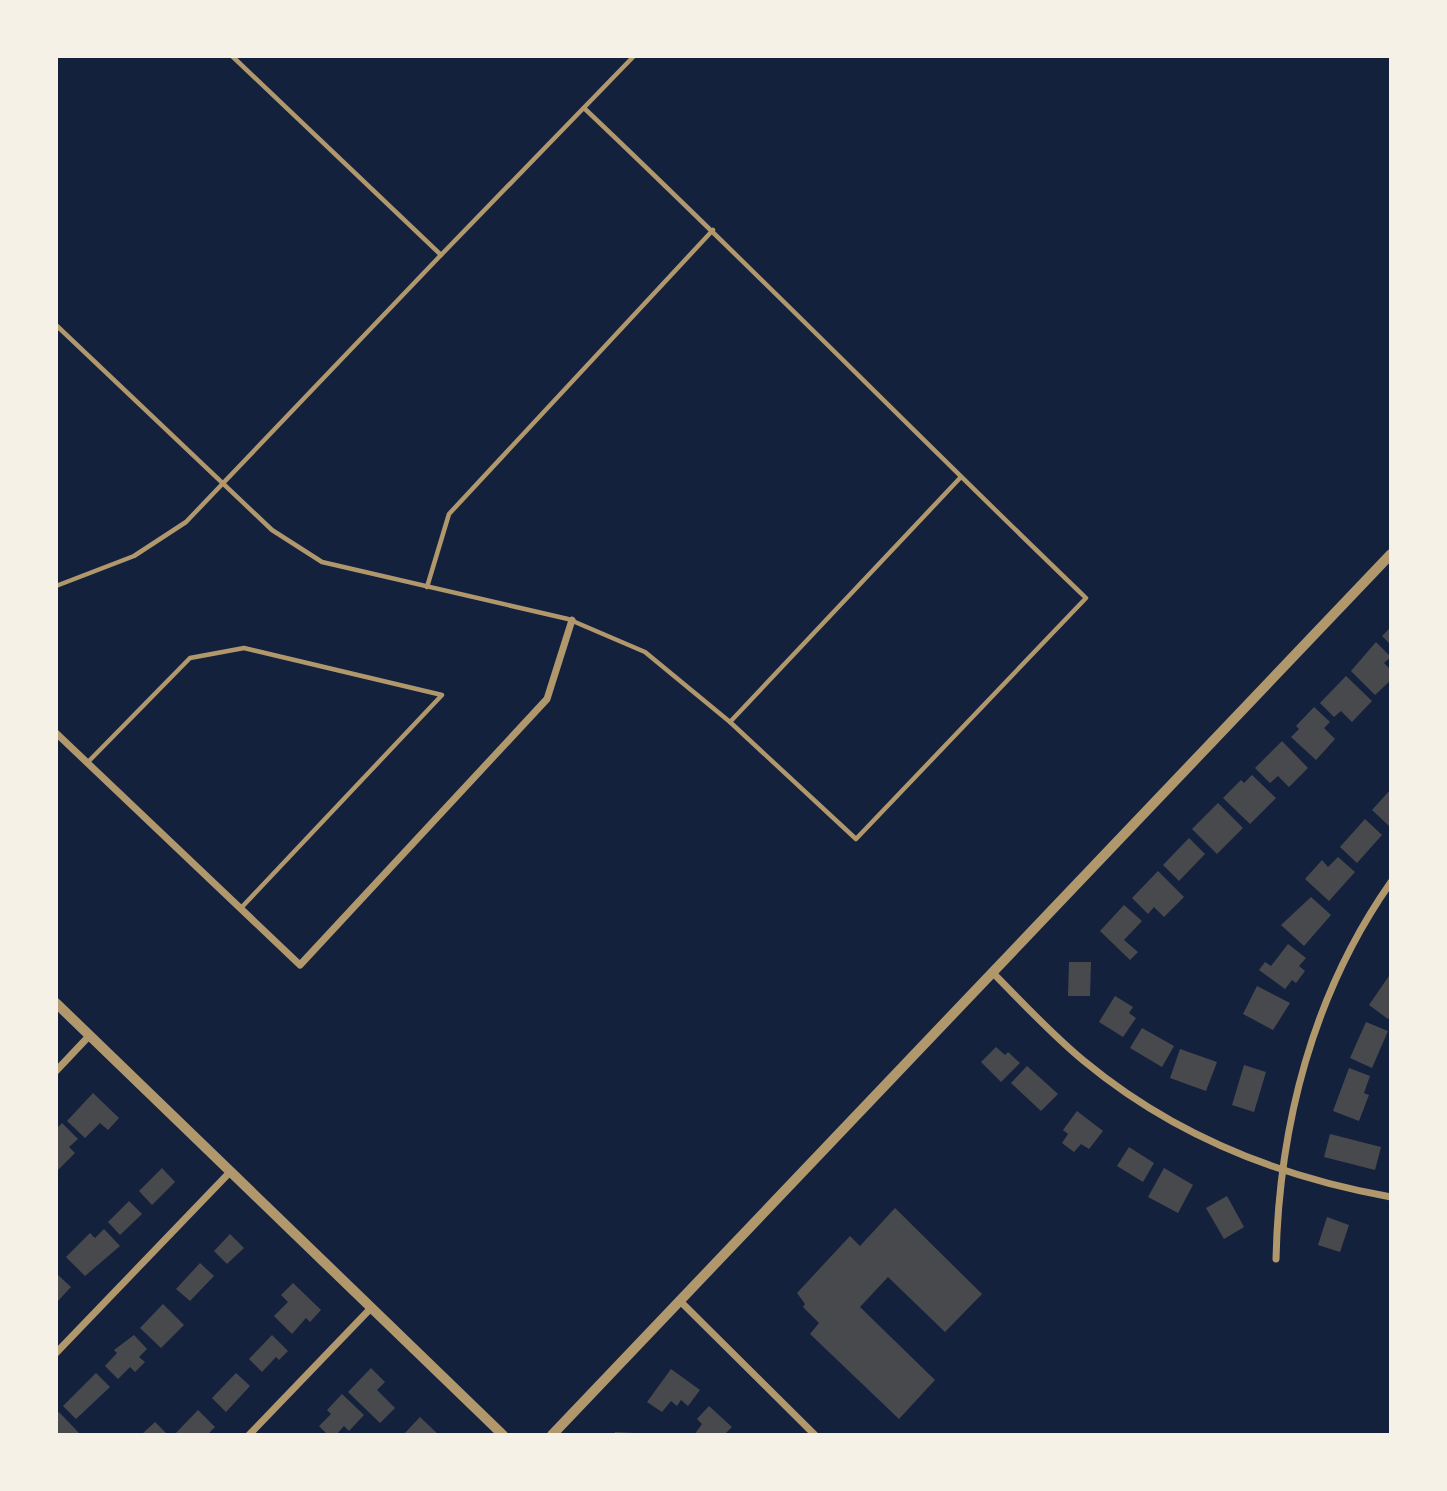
<svg xmlns="http://www.w3.org/2000/svg" width="1447" height="1491" viewBox="0 0 1447 1491" font-family="Signika,sans-serif">
<rect width="100%" height="100%" fill="#14213d"/>
<!-- building -->
<g fill="#48494c">
<path d="M1391,627v18l-9,-9z"/>
<path d="M1376,642l15,15 -7,6 7,7v10l-16,15 -24,-24z"/>
<path d="M1346,676l26,25 -20,21 -11,-11 -7,6 -14,-14z"/>
<path d="M1314,707l16,15 -6,6 11,11 -19,21 -25,-23 8,-8 -3,-3z"/>
<path d="M1282,741l26,27 -19,19 -11,-11 -8,7 -15,-15z"/>
<path d="M1252,775l24,23 -26,26 -27,-26 18,-18 3,3z"/>
<path d="M1391,789v35l-2,2 -17,-16z"/>
<path d="M1218,803l25,25 -26,26 -25,-25z"/>
<path d="M1365,819l17,16 -25,28 -17,-16z"/>
<path d="M1189,838l16,16 -26,27 -16,-16z"/>
<path d="M1338,857l17,15 -26,29 -24,-22 17,-19 6,7z"/>
<path d="M1158,871l26,26 -20,20 -10,-10 -6,7 -16,-16z"/>
<path d="M1311,897l20,18 -27,31 -23,-21z"/>
<path d="M1124,905l18,16 -18,19 14,12 -8,8 -30,-29z"/>
<path d="M1288,944l18,14 -7,8 6,5 -9,12 -4,-3 -7,9 -26,-19 6,-8 6,4z"/>
<path d="M1069,962h22l-1,34h-22z"/>
<path d="M1391,973v42l-3,4 -19,-14z"/>
<path d="M1257,986l33,17 -17,27 -30,-16z"/>
<path d="M1115,996l18,11 -4,6 7,5 -13,19 -24,-15z"/>
<path d="M1366,1022l22,9 -16,37 -22,-10z"/>
<path d="M1142,1028l32,18 -12,21 -32,-19z"/>
<path d="M996,1047l9,8 3,-3 12,11 -19,19 -20,-20z"/>
<path d="M1180,1049l37,13 -11,29 -36,-13z"/>
<path d="M1244,1065l22,7 -12,40 -22,-7z"/>
<path d="M1027,1066l31,28 -17,17 -30,-28z"/>
<path d="M1349,1068l21,8 -6,17 5,2 -10,26 -26,-10z"/>
<path d="M93,1093l26,25 -11,12 -8,-7 -15,15 -18,-17z"/>
<path d="M1077,1111l26,20 -14,18 -8,-5 -7,8 -12,-9 6,-9 -5,-4z"/>
<path d="M62,1123l16,16 -9,8 6,6 -19,19v-43z"/>
<path d="M1330,1134l51,13 -6,23 -51,-13z"/>
<path d="M1129,1147l25,16 -11,19 -26,-16z"/>
<path d="M162,1168l13,14 -23,23 -13,-14z"/>
<path d="M1164,1168l29,17 -15,28 -30,-16z"/>
<path d="M1227,1196l17,31 -20,12 -18,-31z"/>
<path d="M129,1201l13,13 -22,21 -12,-13z"/>
<path d="M895,1208l87,86 -37,38 -57,-55 -28,30 75,73 -36,39 -89,-85 9,-11 -16,-16 2,-3 -8,-11 53,-57 10,10z"/>
<path d="M1327,1217l22,8 -9,27 -22,-7z"/>
<path d="M104,1229l16,17 -35,30 -19,-19 24,-24 5,5z"/>
<path d="M230,1234l14,14 -17,16 -13,-13z"/>
<path d="M200,1263l14,13 -24,25 -14,-12z"/>
<path d="M58,1275l13,12 -15,16v-27z"/>
<path d="M293,1283l28,27 -11,12 -4,-4 -14,16 -18,-18 14,-14 -7,-7z"/>
<path d="M163,1304l21,21 -23,23 -21,-20z"/>
<path d="M134,1335l13,14 -8,8 6,5 -10,10 -5,-5 -12,12 -13,-13 12,-13 -3,-3z"/>
<path d="M272,1335l16,16 -9,9 -3,-3 -14,15 -13,-13z"/>
<path d="M371,1368l14,14 -8,8 18,18 -15,15 -32,-31z"/>
<path d="M671,1369l29,21 -12,16 -7,-6 -4,6 -6,-5 -9,11 -15,-10z"/>
<path d="M96,1373l14,14 -34,32 -13,-13z"/>
<path d="M236,1373l14,13 -24,26 -14,-14z"/>
<path d="M342,1394l22,21 -15,16 -5,-5 -8,9h-8l-9,-9 12,-12 -4,-4z"/>
<path d="M709,1406l23,21 -8,8h-30l8,-11 -5,-5z"/>
<path d="M198,1410l17,17 -8,8h-33z"/>
<path d="M59,1412l20,21 -1,2h-22v-19z"/>
<path d="M420,1417l19,18h-36z"/>
<path d="M155,1422l13,13h-27z"/>
<path d="M615,1432l20,1v2h-21z"/>
</g>
<g fill="none" stroke-linecap="round" stroke-linejoin="round">
<!-- service -->
<g stroke="#b1986c" stroke-width="4.5">
<path d="M232,56l209,199 193,-199"/>
<path d="M584,108c170,161 333,328 502,490l-230,241 -126,-117 230,-244"/>
<path d="M56,325l216,205 50,32 246,57 77,33 85,70"/>
<path d="M56,586l78,-30 52,-34 255,-267"/>
<path d="M427,587l22,-73 264,-284"/>
<path d="M88,762l102,-104 54,-10 198,47 -201,213"/>
</g>
<!-- minor -->
<g stroke="#b1986c" stroke-width="7">
<path d="M56,733l244,232 247,-266 25,-79"/>
<path d="M992,972c30,30 59,62 92,89 88,73 195,116 307,136"/>
<path d="M56,1071l34,-36"/>
<path d="M1276,1259c3,-134 37,-266 115,-377"/>
<path d="M680,1301l135,134"/>
<path d="M56,1353l174,-181"/>
<path d="M249,1435l122,-127"/>
</g>
<!-- tertiary -->
<g stroke="#b1986c" stroke-width="10">
<path d="M56,1003l447,432"/>
<path d="M552,1435l839,-881"/>
</g>
</g>
<!-- border -->
<rect width="1447" height="1491" fill="none" stroke="#f6f1e7" stroke-width="116"/>
</svg>
